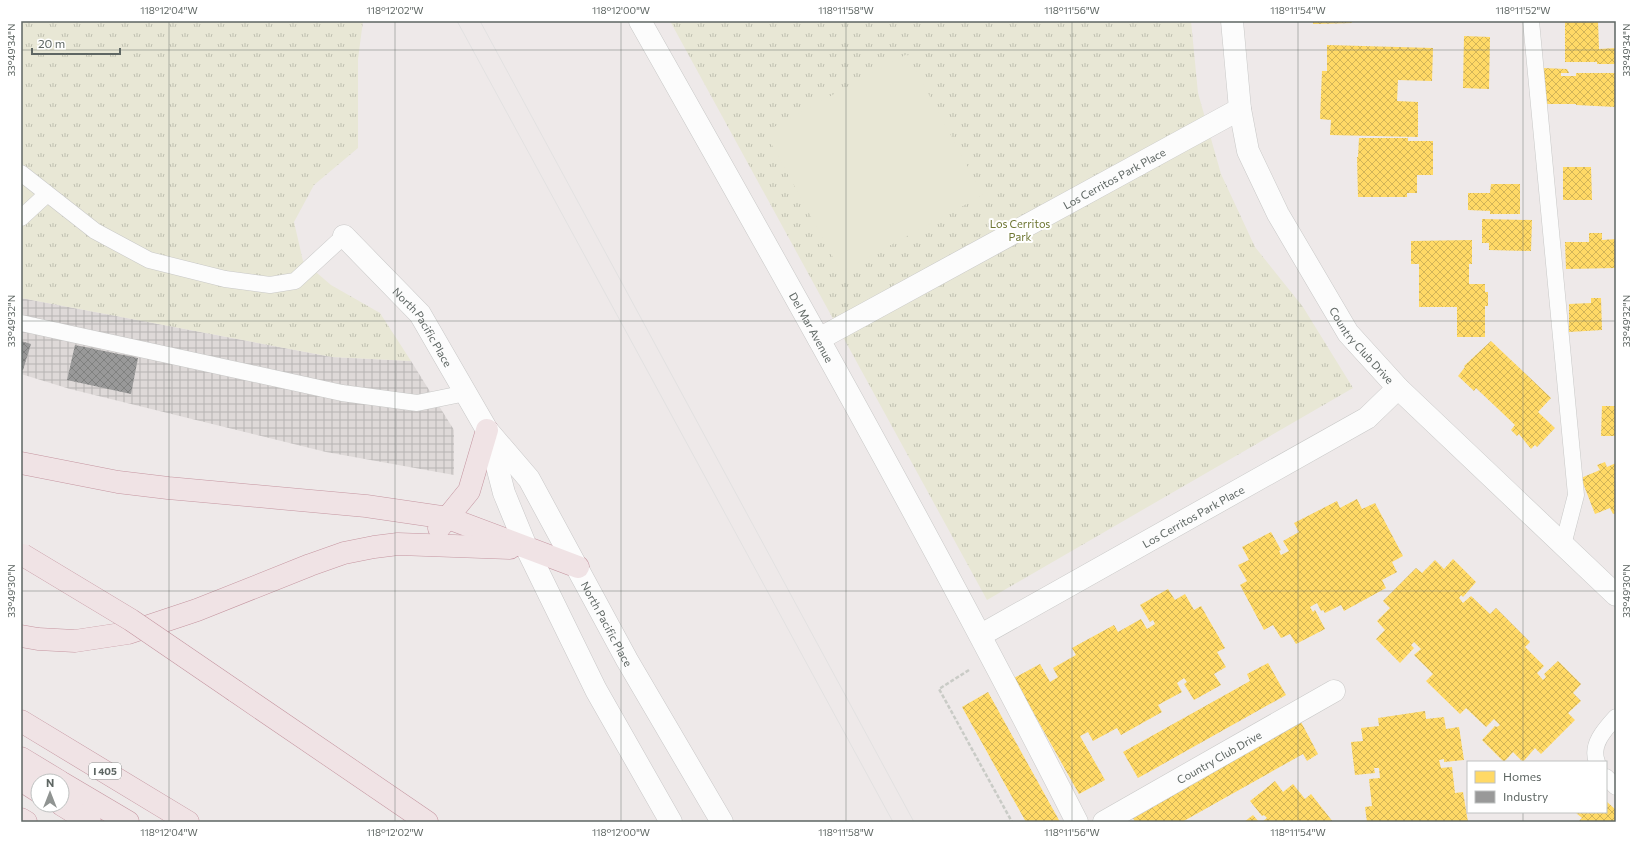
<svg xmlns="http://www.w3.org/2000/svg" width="1637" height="843" viewBox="0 0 1637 843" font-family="Commissioner,sans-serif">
<defs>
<pattern id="industrial-grid" width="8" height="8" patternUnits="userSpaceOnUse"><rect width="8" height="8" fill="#ded9d8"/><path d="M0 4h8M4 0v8" fill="none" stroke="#b7b4b3"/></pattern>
<pattern id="grass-tufts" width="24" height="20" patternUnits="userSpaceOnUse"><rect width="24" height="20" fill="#e8e7d5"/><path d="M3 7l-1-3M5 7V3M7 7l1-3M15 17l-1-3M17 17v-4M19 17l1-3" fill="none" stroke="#bfbfb0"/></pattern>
<pattern id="homes-cross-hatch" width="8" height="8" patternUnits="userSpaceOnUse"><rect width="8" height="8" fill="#ffd966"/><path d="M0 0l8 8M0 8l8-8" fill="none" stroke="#d2b458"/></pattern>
<pattern id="industry-cross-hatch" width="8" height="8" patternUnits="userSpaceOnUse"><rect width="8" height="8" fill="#999"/><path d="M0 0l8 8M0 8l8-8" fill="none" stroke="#808180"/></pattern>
</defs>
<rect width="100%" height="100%" fill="#eee9e9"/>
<!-- industrial -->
<path fill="url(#industrial-grid)" d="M21,298l311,59 79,4 43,69v45l-128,-23 -256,-63 -49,-15z"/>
<!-- grass -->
<g fill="url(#grass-tufts)">
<path d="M21,21h342l-5,38v89l-44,37 -20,37 9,39 28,24 49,28 31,48 -79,-4 -311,-59z"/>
<path d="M670,21h521l7,72 23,81 34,73 48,60 50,81 -366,212z"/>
</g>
<!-- pitch -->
<path fill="#e8e7d5" d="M907,54l76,141 -142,77 -76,-140z"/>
<!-- homes -->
<g fill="url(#homes-cross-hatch)">
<path d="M1313,21h39v2l-39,1z"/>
<path d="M1565,21h33l1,28 17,-1v16h-19v-2h-32z"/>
<path d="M1464,36l26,1 -1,52 -26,-1z"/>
<path d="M1327,45l106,3 -1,33 -34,-1 -1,21 21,1v35l-88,-2 1,-15 -11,-1 2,-48h5z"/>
<path d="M1543,68l24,1 2,4h-8v3h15v-3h40v34l-40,-2v-1h-30z"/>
<path d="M1359,138h49v3h25v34h-16v18h-10v4h-49l-1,-40h1z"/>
<path d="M1563,167h28l1,33h-29z"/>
<path d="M1491,184h29v30h-30v-3l-22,-1v-17h22z"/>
<path d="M1482,219l50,1 -1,31 -42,-1v-7h-7z"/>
<path d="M1589,233h13v7l14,-1v29l-50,1 -1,-27h24z"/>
<path d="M1472,240v24h-3v20h16v8h3v14h-3v31h-28v-30h-38v-43h-8v-23z"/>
<path d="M1591,298h10l1,32 -33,2v-28l22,-1z"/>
<path d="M1491,341l60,57 -13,14 17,16 -18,19 -2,-2 -4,4 -12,-15 -2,2 -6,-6 4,-5 -39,-37 -2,3 -16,-15 7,-9 -1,-1z"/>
<path d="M1602,406h14v30h-15z"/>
<path d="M1605,462l2,5 9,-4v50l-3,1 -3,-6 -15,6 -14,-36 19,-8 -3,-5z"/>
<path d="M1357,499l5,10 13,-6 28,53 -11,6 5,10 -15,8 4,8 -42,23 -3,-6 -16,8 -2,-3 -2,1 -4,-8 -7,4 3,5 2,-2 10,19 -29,15 -6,-10 -9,4 -8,-13 -9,5 -24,-45 7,-4 -9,-16 11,-5 -7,-13 29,-15 10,18 -2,1 2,4 8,-4 -6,-10 16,-9 -5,-9 43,-22 3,7z"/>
<path d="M1453,559l23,23 -13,15 -2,-2 -2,3 4,5 8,-7 19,18 6,-6 34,34 -5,5 19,19 -7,7 6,7 3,-3 -2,-3 14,-13 23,23 -8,9 8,8 -13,12 7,7 -34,34 -6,-6 -12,14 -10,-10 -9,10 -22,-22 13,-14 2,1 3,-2 -6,-6 -8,8 -20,-19 -6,6 -34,-33 7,-7 -19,-19 7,-6 -7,-7 -3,3 3,3 -14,15 -24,-24 9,-9 -8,-9 13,-13 -7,-7 33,-33 6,5 13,-13 9,9z"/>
<path d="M1168,589l7,11 10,-6 9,16 7,-4 24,42 -8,4 9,15 -12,7 7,11 -27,15 -10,-16 3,-2 -3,-4 -7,5 5,9 -24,13 4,7 -41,23 -4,-7 -24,13 -5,-9 -8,4 25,44 -26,14 -65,-116 26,-14 10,18 8,-5 -5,-9 23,-13 -4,-7 42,-23 4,7 23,-13 6,10 8,-5 -2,-4 -3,2 -10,-17z"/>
<path d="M1268,663l18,32 -148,83 -15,-26 127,-71 -3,-7z"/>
<path d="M988,692l72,130h-34l-64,-115z"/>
<path d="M1425,711l1,8 18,-2 2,12 13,-2 5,33 -20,2v-3l-5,1 2,8 11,-1 3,26 8,-1 5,30h-101l-2,-15 7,-1 -3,-27 11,-1 -1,-10h-5l1,5 -20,2 -4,-33 12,-1 -2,-13 18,-2 -1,-8z"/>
<path d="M1301,722l17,32 -11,7 -4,-7 -121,68h-47l-3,-6z"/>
<path d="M1275,781l8,11 10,-8 12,15 6,-5 22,28h-71l5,-4 -3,-3 -2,1 -12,-15z"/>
<path d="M1606,801l10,9v12h-38l4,-4 -7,-6h31z"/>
<path d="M1253,815l6,7h-15z"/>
</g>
<!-- industry -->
<g fill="url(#industry-cross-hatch)">
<path d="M21,341l10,3 -8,26 -2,-1z"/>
<path d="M75,345l63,13 -7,36 -64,-14z"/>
</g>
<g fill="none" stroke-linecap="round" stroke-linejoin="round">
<!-- service casing -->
<g stroke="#c8c8c7" stroke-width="17">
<g id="service">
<path d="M1531,21l45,474 -13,50"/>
<path d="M21,173l74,58 54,29 76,19 45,6 25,-4 49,-45"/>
<path d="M21,218l26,-24"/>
<path d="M21,323l321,70 75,10 49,-10"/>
<path d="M1597,762c-7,-17 8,-33 19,-45"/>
<path d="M1606,777l10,10"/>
</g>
</g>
<!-- minor casing -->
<g stroke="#c8c8c7" stroke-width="23">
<g id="minor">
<path id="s1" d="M640,21c150,265 299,530 437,801"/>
<path id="s2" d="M1232,21l8,88 8,42 30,63 70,119 50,55 218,207"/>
<path id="s3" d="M344,236l76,78 67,116"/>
<path id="s4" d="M819,339l421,-230"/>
<path id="s5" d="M981,635l386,-217 31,-30"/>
<path id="s6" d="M1104,822l230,-131"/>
</g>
</g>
<!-- secondary casing -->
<g stroke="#c8c7c7" stroke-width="23">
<g id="secondary">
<path id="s7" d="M487,430l42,49 98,181 95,162"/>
<path d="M489,435l15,58 23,56 69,141 75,132"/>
</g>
</g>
<!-- motorway casing -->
<g stroke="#c596a1" stroke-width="23">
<g id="motorway">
<path d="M21,463l97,19 50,6 198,18 82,12 130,49"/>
<path d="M439,528l30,-37 18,-61"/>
<path d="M21,636l17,3 37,2 53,-8 69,-23 113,-45 34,-12 30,-6 24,-3 112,4"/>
<path d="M235,691l192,131"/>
<path d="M21,721l167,101"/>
<path d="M21,758l38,23"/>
<path d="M21,780l17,11"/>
<path d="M62,783l66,39"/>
<path d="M62,805l28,17"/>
<path d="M21,819l5,3"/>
</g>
</g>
<!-- path -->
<path stroke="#c9cbc6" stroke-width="2.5" stroke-dasharray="4 2" stroke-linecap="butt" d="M969,670l-30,19 73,133"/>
<!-- service -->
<use href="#service" stroke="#fcfcfc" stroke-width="16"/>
<!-- minor -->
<use href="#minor" stroke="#fcfcfc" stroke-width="22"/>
<!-- secondary -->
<use href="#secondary" stroke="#fcfcfc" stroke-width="22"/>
<!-- motorway -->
<use href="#motorway" stroke="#f0e3e5" stroke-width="22"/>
<!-- tram -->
<g stroke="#e2e1e1" stroke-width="1">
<path d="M457,21l436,801"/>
<path d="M480,21l434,801"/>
</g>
<!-- motorway-bridge casing -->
<g stroke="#c596a1" stroke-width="23" stroke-linecap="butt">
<path id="motorway-bridge" d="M23,555l108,65 104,71"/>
</g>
<!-- motorway-bridge -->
<use href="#motorway-bridge" stroke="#f0e3e5" stroke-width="22"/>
</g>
<!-- ticks -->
<path fill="none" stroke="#5e6663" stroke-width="1" stroke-opacity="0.45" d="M169,21v801M395,21v801M621,21v801M846,21v801M1072,21v801M1298,21v801M1523,21v741M21,50h1595M21,321h1595M21,591h1595M1523,812v10"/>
<g text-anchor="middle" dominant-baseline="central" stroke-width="4" stroke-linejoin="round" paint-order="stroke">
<!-- shield labels -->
<rect fill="#fff" stroke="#8e9492" stroke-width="1" x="89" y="763" width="32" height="16" rx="3"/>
<g font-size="10" font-weight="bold" fill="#5e6663">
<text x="105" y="771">I 405</text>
</g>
<!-- street labels -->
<g font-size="11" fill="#5e6663" stroke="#fff">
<text stroke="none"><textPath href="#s4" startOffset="336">Los Cerritos Park Place</textPath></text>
<text stroke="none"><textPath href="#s1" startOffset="351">Del Mar Avenue</textPath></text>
<text stroke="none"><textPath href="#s3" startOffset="121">North Pacific Place</textPath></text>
<text stroke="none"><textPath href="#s2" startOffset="357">Country Club Drive</textPath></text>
<text stroke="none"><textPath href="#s5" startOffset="243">Los Cerritos Park Place</textPath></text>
<text stroke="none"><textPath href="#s7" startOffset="229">North Pacific Place</textPath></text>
<text stroke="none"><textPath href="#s6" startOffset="132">Country Club Drive</textPath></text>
</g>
<!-- park labels -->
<g font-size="11" fill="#6f7734" stroke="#fff">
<text x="1020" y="223">Los Cerritos<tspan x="1020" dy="13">Park</tspan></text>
</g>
</g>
<!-- border -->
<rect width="1637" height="843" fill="none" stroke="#ffffff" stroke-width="44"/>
<!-- legend -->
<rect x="1467" y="761" width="140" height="52" fill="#ffffff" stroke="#bfc2c1"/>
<rect x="1475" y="771" width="20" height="12" fill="#ffd966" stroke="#bfc2c1"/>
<text x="1503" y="781" font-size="12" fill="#5e6663">Homes</text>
<rect x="1475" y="791" width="20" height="12" fill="#999999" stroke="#bfc2c1"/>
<text x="1503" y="801" font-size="12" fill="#5e6663">Industry</text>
<!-- north arrow -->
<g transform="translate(50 793)"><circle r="19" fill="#ffffff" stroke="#bfc2c1"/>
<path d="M0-3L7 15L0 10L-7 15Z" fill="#909492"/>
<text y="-6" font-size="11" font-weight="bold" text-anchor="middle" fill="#5e6663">N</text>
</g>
<!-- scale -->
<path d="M32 48v6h88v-6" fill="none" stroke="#5e6663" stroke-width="2"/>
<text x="38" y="48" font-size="12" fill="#5e6663" stroke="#ffffff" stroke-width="3" paint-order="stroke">20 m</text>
<rect x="22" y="22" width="1593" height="799" fill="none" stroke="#5e6663" stroke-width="1.5"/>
<g font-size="10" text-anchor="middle" fill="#5e6663">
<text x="169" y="14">118°12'04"W</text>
<text x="395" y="14">118°12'02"W</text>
<text x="621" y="14">118°12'00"W</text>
<text x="846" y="14">118°11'58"W</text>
<text x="1072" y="14">118°11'56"W</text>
<text x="1298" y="14">118°11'54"W</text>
<text x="1523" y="14">118°11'52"W</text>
<text transform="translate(11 50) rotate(-90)" y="4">33°49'34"N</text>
<text transform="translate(1626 50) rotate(-90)" y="4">33°49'34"N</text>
<text transform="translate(11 321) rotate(-90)" y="4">33°49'32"N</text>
<text transform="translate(1626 321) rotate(-90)" y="4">33°49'32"N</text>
<text transform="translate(11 591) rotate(-90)" y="4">33°49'30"N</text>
<text transform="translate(1626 591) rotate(-90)" y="4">33°49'30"N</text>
<text x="169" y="836">118°12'04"W</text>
<text x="395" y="836">118°12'02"W</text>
<text x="621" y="836">118°12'00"W</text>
<text x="846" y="836">118°11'58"W</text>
<text x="1072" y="836">118°11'56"W</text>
<text x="1298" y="836">118°11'54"W</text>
</g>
</svg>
